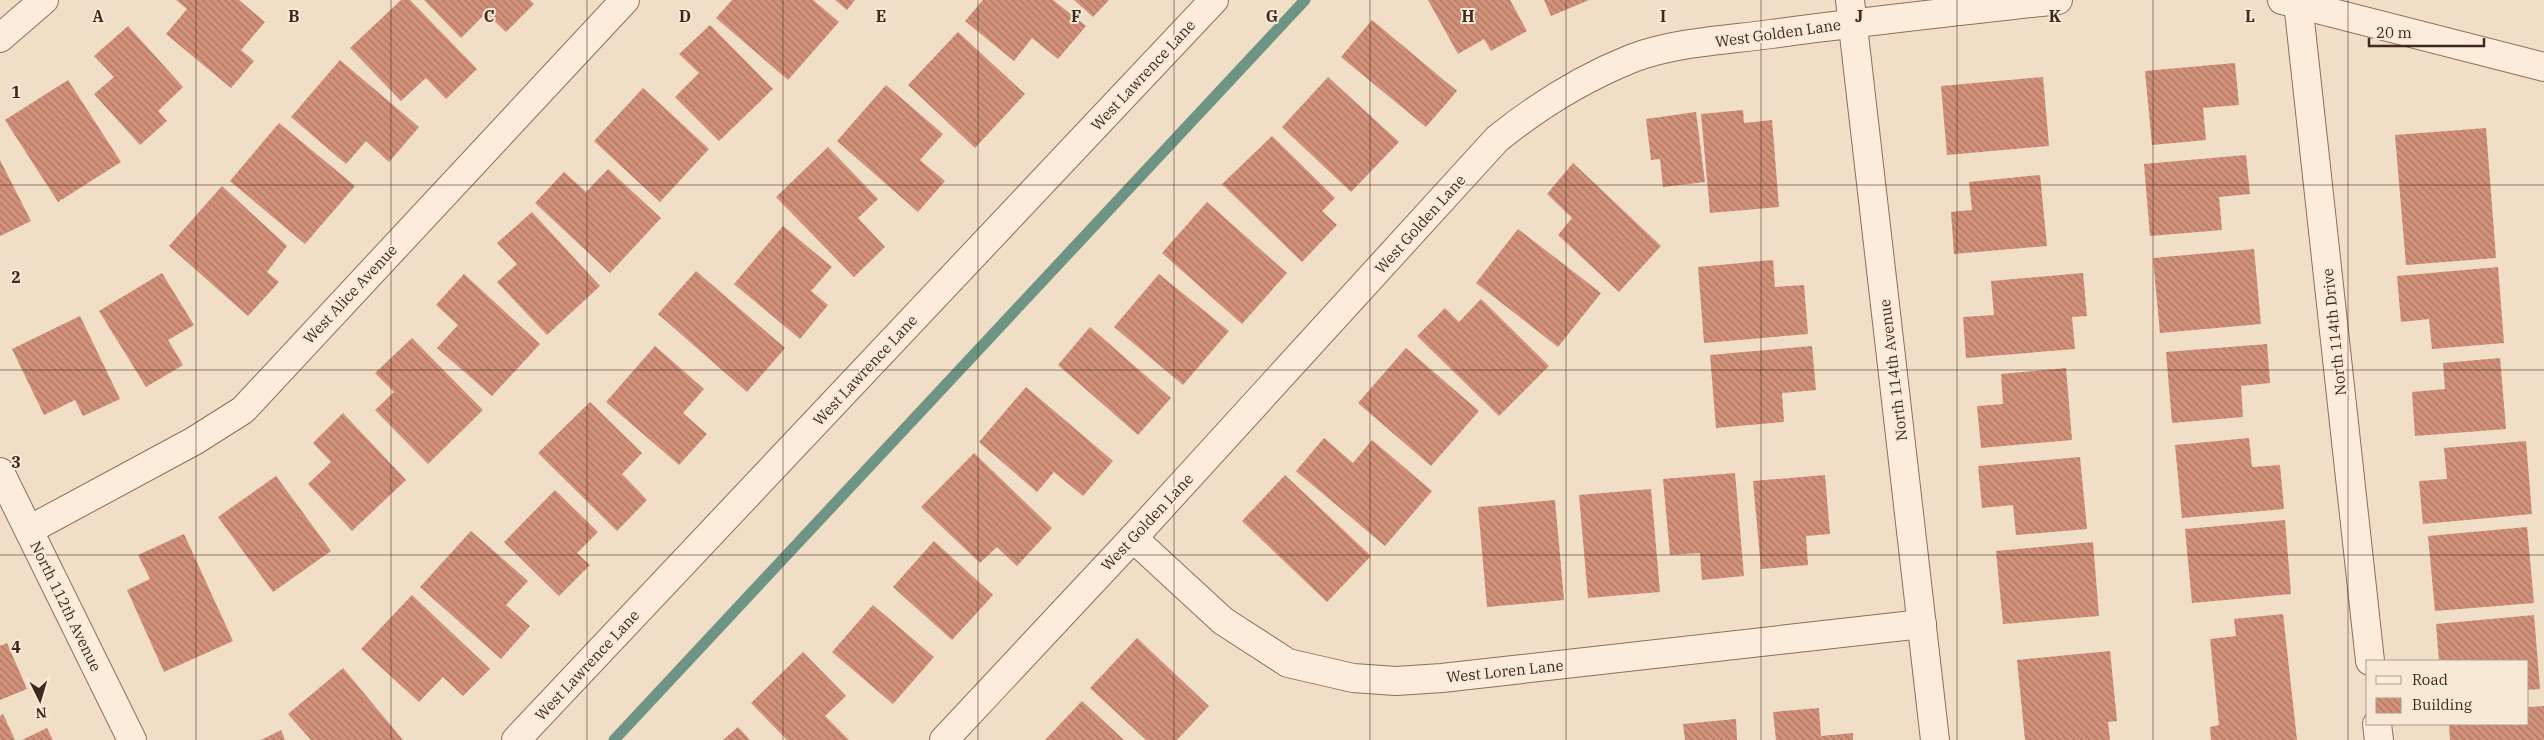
<svg xmlns="http://www.w3.org/2000/svg" width="2544" height="740" viewBox="0 0 2544 740" font-family="'IBM Plex Serif',serif">
<defs>
<pattern id="building-back-hatch" width="6" height="6" patternUnits="userSpaceOnUse" patternTransform="scale(1.25)"><rect width="6" height="6" fill="#d2917a"/><path d="M-1 5l2 2M0 0l6 6M5-1l2 2" fill="none" stroke="#ac7663"/></pattern>
</defs>
<rect width="100%" height="100%" fill="#f1dec6"/>
<g fill="none" stroke-linecap="round" stroke-linejoin="round">
<!-- stream -->
<path stroke="#6e9485" stroke-width="11" d="M614,740l691,-740"/>
</g>
<!-- building -->
<g fill="url(#building-back-hatch)">
<path d="M176,0h63l26,22 -24,28 13,11 -23,27 -65,-54 21,-25z"/>
<path d="M401,0h9l67,69 -31,30 -20,-21 -25,23 -51,-53z"/>
<path d="M424,0h106l4,4 -28,28 -20,-19 -25,25z"/>
<path d="M732,0h81l26,22 -51,58 -72,-62z"/>
<path d="M835,0h20l-8,10z"/>
<path d="M983,0h70l33,26 -28,33 -26,-21 -18,23 -49,-40z"/>
<path d="M1074,0h35l-16,17z"/>
<path d="M1428,0h82l17,31 -36,20 -7,-12 -26,15z"/>
<path d="M1544,0h45l-38,16z"/>
<path d="M1372,20l85,71 -31,36 -85,-70z"/>
<path d="M710,25l63,64 -54,52 -44,-44 24,-24 -20,-19z"/>
<path d="M128,26l55,61 -25,24 9,10 -27,24 -46,-51 20,-17 -20,-21z"/>
<path d="M958,32l67,62 -50,54 -67,-63z"/>
<path d="M340,60l79,67 -30,35 -23,-21 -20,23 -55,-47z"/>
<path d="M2235,63l4,42 -36,3 3,32 -54,5 -7,-74z"/>
<path d="M1328,77l71,65 -48,50 -69,-65z"/>
<path d="M2043,77l6,69 -102,9 -6,-69z"/>
<path d="M68,80l53,82 -63,40 -53,-82z"/>
<path d="M886,85l57,49 -23,26 25,21 -27,31 -81,-71z"/>
<path d="M643,88l66,61 -49,53 -66,-61z"/>
<path d="M1743,110l1,13 28,-3 7,87 -69,6 -9,-99z"/>
<path d="M1696,112l9,70 -42,5 -3,-28 -9,1 -5,-41z"/>
<path d="M279,123l76,63 -50,58 -75,-63z"/>
<path d="M2486,128l10,130 -90,7 -11,-130z"/>
<path d="M1272,136l63,62 -13,13 15,14 -35,37 -80,-78z"/>
<path d="M828,147l50,52 -20,19 27,29 -31,30 -78,-80z"/>
<path d="M2246,155l4,39 -31,3 3,33 -72,6 -6,-72z"/>
<path d="M0,160l31,61 -31,15z"/>
<path d="M1573,163l88,83 -42,46 -61,-57 14,-17 -25,-24z"/>
<path d="M608,169l53,49 -51,55 -75,-70 29,-31 22,20z"/>
<path d="M2040,175l7,71 -93,8 -3,-42 21,-2 -3,-28z"/>
<path d="M222,186l65,60 -20,26 12,10 -31,34 -79,-70z"/>
<path d="M1207,202l80,71 -45,51 -80,-71z"/>
<path d="M532,212l68,74 -53,49 -50,-53 20,-18 -20,-21z"/>
<path d="M783,226l49,41 -21,24 17,14 -28,34 -66,-55z"/>
<path d="M1518,229l83,64 -43,54 -82,-64z"/>
<path d="M2254,249l7,75 -101,9 -7,-75z"/>
<path d="M1773,260l2,27 29,-2 4,49 -104,9 -6,-76z"/>
<path d="M2498,267l6,76 -72,6 -3,-30 -28,3 -4,-46z"/>
<path d="M696,271l89,77 -38,44 -89,-78z"/>
<path d="M162,273l32,52 -26,15 15,25 -37,22 -47,-76z"/>
<path d="M2083,273l4,43 -15,1 3,32 -109,9 -3,-41 31,-2 -3,-34z"/>
<path d="M464,274l76,70 -48,52 -55,-48 21,-23 -22,-20z"/>
<path d="M1159,274l70,57 -46,54 -69,-58z"/>
<path d="M1481,299l68,67 -50,50 -82,-80 28,-28 14,14z"/>
<path d="M80,316l40,83 -37,17 -8,-16 -31,15 -32,-66z"/>
<path d="M1090,327l81,71 -33,37 -80,-70z"/>
<path d="M412,338l71,72 -55,54 -53,-54 19,-18 -19,-19z"/>
<path d="M2267,344l3,39 -29,3 2,31 -71,6 -6,-71z"/>
<path d="M655,346l49,43 -21,24 24,21 -28,31 -73,-63z"/>
<path d="M1812,346l4,44 -34,3 2,29 -68,6 -6,-73z"/>
<path d="M1406,348l73,63 -48,55 -73,-63z"/>
<path d="M2500,358l6,71 -91,7 -3,-44 33,-3 -2,-26z"/>
<path d="M2066,368l6,72 -91,8 -4,-42 26,-2 -2,-30z"/>
<path d="M1026,387l87,74 -30,35 -29,-24 -17,20 -58,-50z"/>
<path d="M590,402l52,51 -20,21 25,26 -30,31 -79,-78z"/>
<path d="M343,413l63,67 -54,51 -44,-47 23,-22 -18,-19z"/>
<path d="M1324,438l29,25 19,-23 60,51 -47,55 -89,-75z"/>
<path d="M2249,438l3,29 28,-2 4,44 -102,9 -7,-73z"/>
<path d="M2526,441l6,73 -109,10 -4,-43 28,-2 -3,-31z"/>
<path d="M974,453l78,75 -35,38 -20,-19 -17,16 -59,-56z"/>
<path d="M2080,457l7,72 -71,6 -3,-30 -31,3 -4,-42z"/>
<path d="M1735,473l9,103 -42,4 -2,-27 -30,2 -7,-76z"/>
<path d="M1285,475l86,81 -44,46 -85,-81z"/>
<path d="M1825,475l5,59 -24,2 2,29 -47,4 -8,-88z"/>
<path d="M276,476l55,75 -58,41 -55,-75z"/>
<path d="M1651,489l9,103 -72,6 -9,-103z"/>
<path d="M555,490l43,42 -21,21 13,12 -31,31 -55,-54z"/>
<path d="M1555,500l9,100 -77,7 -9,-100z"/>
<path d="M2285,520l6,74 -99,9 -7,-74z"/>
<path d="M2527,527l7,76 -99,8 -7,-75z"/>
<path d="M471,531l57,50 -22,24 24,21 -29,33 -81,-72z"/>
<path d="M184,534l49,107 -69,31 -37,-82 23,-11 -12,-24z"/>
<path d="M934,541l59,54 -41,45 -59,-53z"/>
<path d="M2093,542l6,74 -96,8 -7,-73z"/>
<path d="M412,595l78,74 -27,27 -20,-19 -24,25 -58,-53z"/>
<path d="M873,605l61,52 -41,47 -61,-52z"/>
<path d="M2283,614l14,126h-86l-1,-13 9,-2 -9,-86 26,-3 -2,-17z"/>
<path d="M2534,615l6,74 -12,1v-29h-89l-3,-37z"/>
<path d="M1137,638l72,68 -32,34h-31l-56,-52z"/>
<path d="M7,643l20,46 -27,11v-54z"/>
<path d="M2110,651l7,70 -9,1 2,18h-85l-8,-80z"/>
<path d="M803,652l43,44 -21,20 24,24h-62l-36,-37z"/>
<path d="M343,668l60,72h-92l-23,-26z"/>
<path d="M1082,701l42,39h-79z"/>
<path d="M2544,706v34h-94l-1,-16h79v-17z"/>
<path d="M1819,708l2,28 32,-3v7h-77l-3,-28z"/>
<path d="M3,714l12,26h-15v-24z"/>
<path d="M1736,719l1,21h-52l-2,-16z"/>
<path d="M738,727l12,13h-27z"/>
<path d="M47,728l6,12h-31z"/>
<path d="M281,730l4,10h-24z"/>
</g>
<g fill="none" stroke-linecap="round" stroke-linejoin="round">
<!-- street casing -->
<g stroke="#8e6e5a" stroke-width="30">
<g id="street">
<path d="M1850,0l85,740"/>
<path d="M2282,0l262,67"/>
<path d="M2298,2l72,659"/>
<path d="M0,38l44,-38"/>
<path d="M0,472l132,268"/>
<path d="M29,530l165,-89 49,-31 382,-410"/>
<path d="M1133,538l90,83 65,42 65,15 43,3 46,-3 480,-54"/>
<path d="M2377,724l2,16"/>
<path d="M516,740l698,-740"/>
<path d="M944,740l189,-202 364,-399c42,-34 86,-61 136,-81 43,-16 93,-18 138,-24 96,-13 191,-23 287,-34"/>
</g>
</g>
<!-- street -->
<use href="#street" stroke="#fbecdb" stroke-width="28"/>
</g>
<!-- grid -->
<path fill="none" stroke="#3e291f" stroke-width="1" stroke-opacity="0.55" d="M196,0v740M391,0v740M587,0v740M783,0v740M978,0v740M1174,0v740M1370,0v740M1566,0v740M1761,0v740M1957,0v740M2153,0v740M2348,0v740M0,185h2544M0,370h2544M0,555h2544"/>
<g text-anchor="middle" dominant-baseline="central" stroke-width="4" stroke-linejoin="round" paint-order="stroke">
<!-- street labels -->
<g font-size="15" fill="#3e291f" stroke="#f8e9d7">
<text transform="translate(1778 33) rotate(-8)">West Golden Lane</text>
<text transform="translate(1143 75) rotate(-47)">West Lawrence Lane</text>
<text transform="translate(1420 224) rotate(-48)">West Golden Lane</text>
<text transform="translate(350 294) rotate(-47)">West Alice Avenue</text>
<text transform="translate(2334 332) rotate(-96)">North 114th Drive</text>
<text transform="translate(865 370) rotate(-47)">West Lawrence Lane</text>
<text transform="translate(1893 370) rotate(-97)">North 114th Avenue</text>
<text transform="translate(1147 522) rotate(-47)">West Golden Lane</text>
<text transform="translate(66 606) rotate(64)">North 112th Avenue</text>
<text transform="translate(587 665) rotate(-47)">West Lawrence Lane</text>
<text transform="translate(1505 671) rotate(-6)">West Loren Lane</text>
</g>
</g>
<g font-size="16" text-anchor="middle" font-weight="bold" fill="#3e291f" stroke="#f8e9d7" stroke-width="4" stroke-linejoin="round" paint-order="stroke">
<text x="98" y="22">A</text>
<text x="294" y="22">B</text>
<text x="489" y="22">C</text>
<text x="685" y="22">D</text>
<text x="881" y="22">E</text>
<text x="1076" y="22">F</text>
<text x="1272" y="22">G</text>
<text x="1468" y="22">H</text>
<text x="1663" y="22">I</text>
<text x="1859" y="22">J</text>
<text x="2055" y="22">K</text>
<text x="2250" y="22">L</text>
<text x="16" y="98">1</text>
<text x="16" y="283">2</text>
<text x="16" y="468">3</text>
<text x="16" y="653">4</text>
</g>
<!-- legend -->
<rect x="2366" y="660" width="162" height="65" fill="#f8e9d7" stroke="#ae9c8d"/>
<rect x="2376" y="676" width="25" height="8" fill="#fbecdb" stroke="#ae9c8d"/>
<text x="2412" y="685" font-size="15" fill="#3e291f">Road</text>
<rect x="2376" y="698" width="25" height="15" fill="url(#building-back-hatch)" stroke="#ae9c8d"/>
<text x="2412" y="710" font-size="15" fill="#3e291f">Building</text>
<!-- north arrow -->
<g transform="translate(40 700) rotate(175)" stroke="#f8e9d7" stroke-width="4" paint-order="stroke">
<path d="M0-4L9 19L0 12L-9 19Z" fill="#3e291f"/>
<text y="-8" font-size="14" font-weight="bold" text-anchor="middle" fill="#3e291f">N</text>
</g>
<!-- scale -->
<path d="M2369 38v8h115v-8" fill="none" stroke="#3e291f" stroke-width="2.5"/>
<text x="2376" y="38" font-size="15" fill="#3e291f" stroke="#f8e9d7" stroke-width="4" paint-order="stroke">20 m</text>
</svg>
